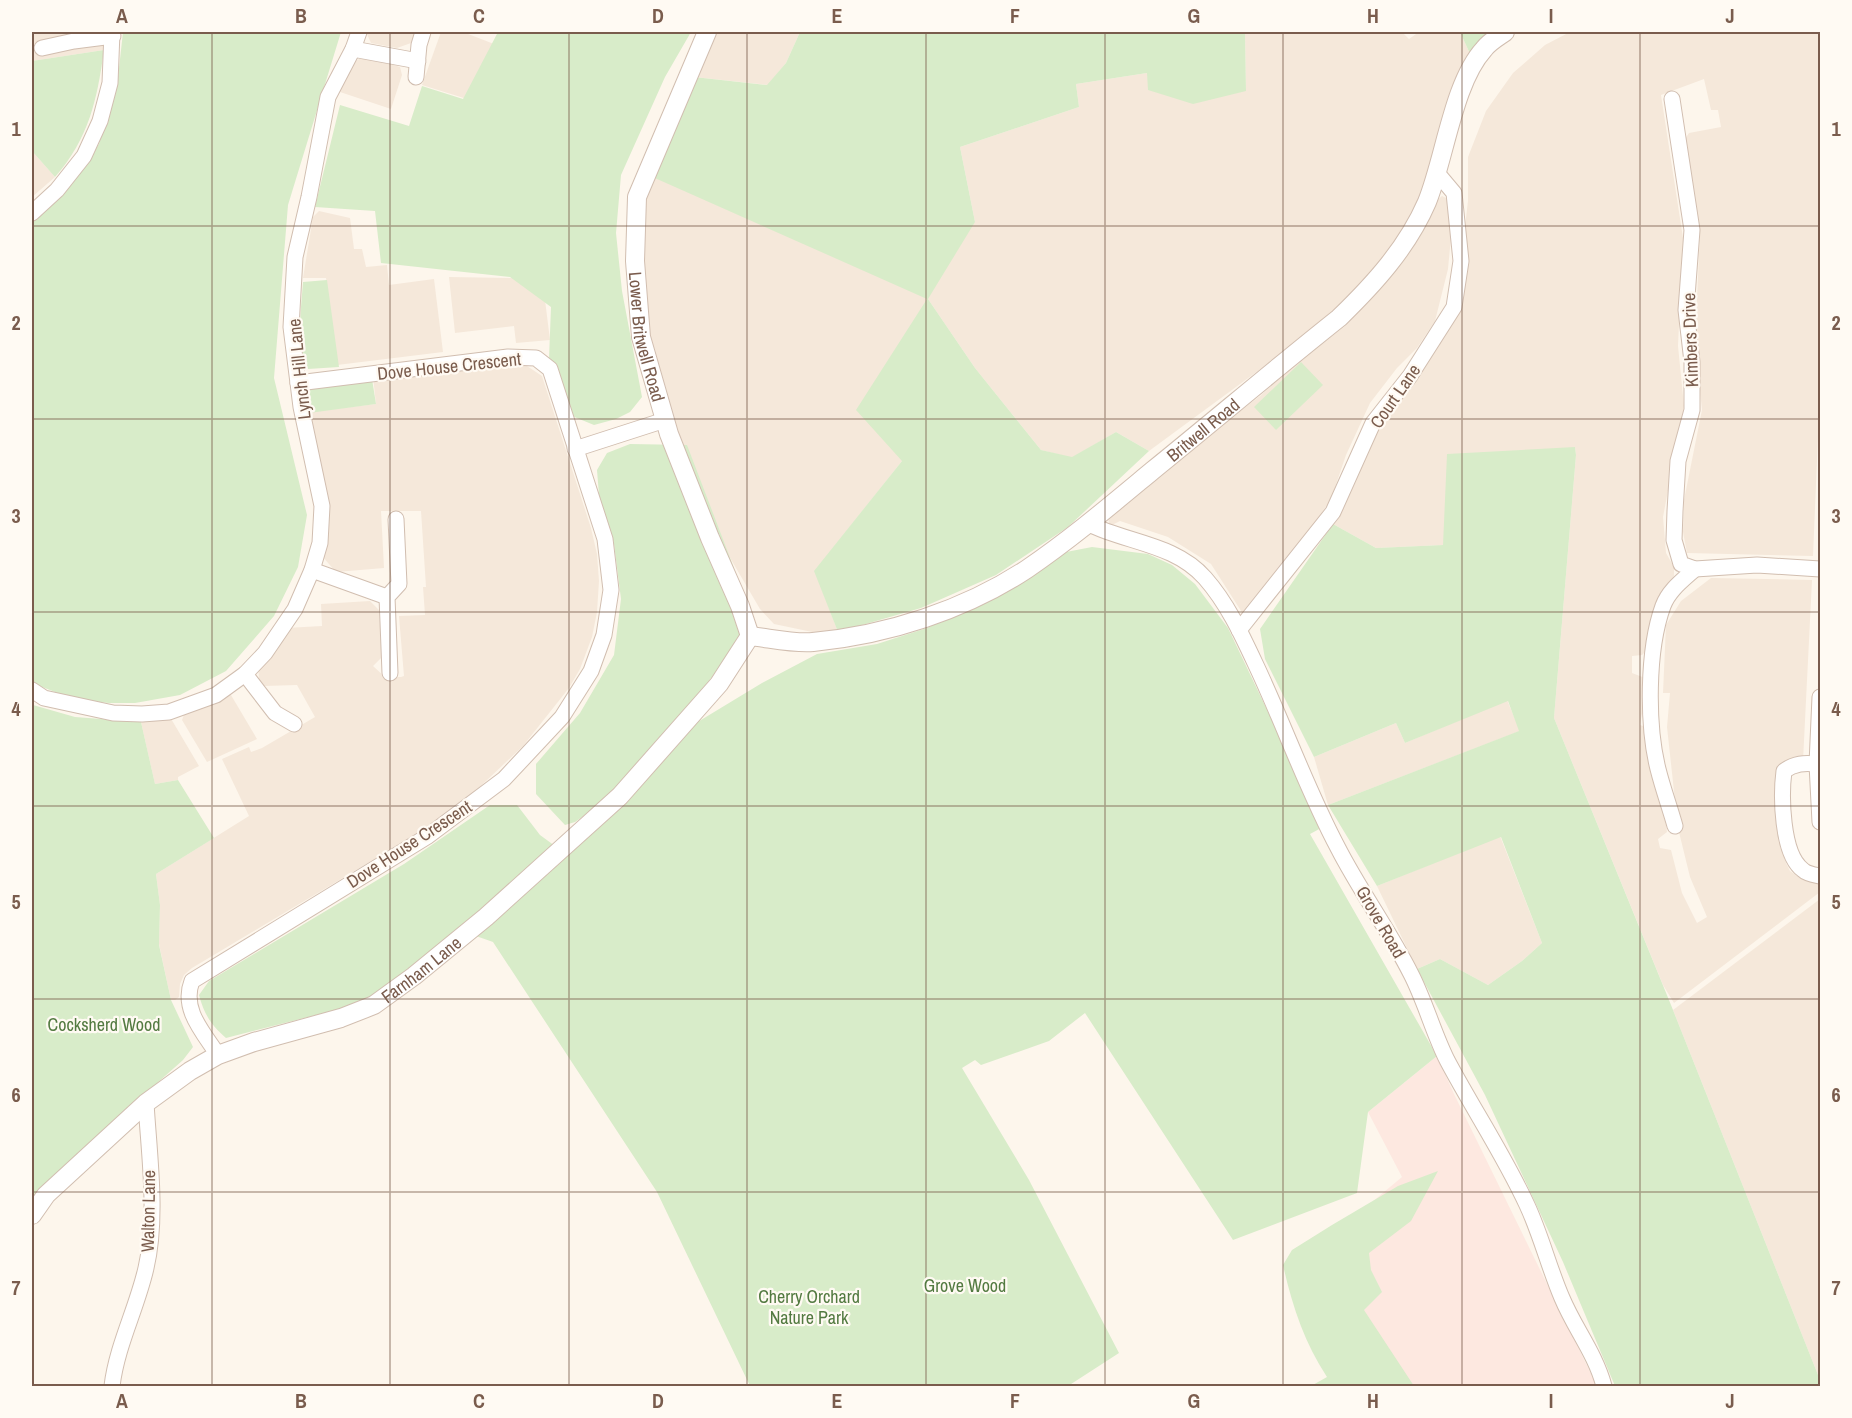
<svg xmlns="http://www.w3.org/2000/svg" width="1852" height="1418" viewBox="0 0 1852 1418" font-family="'Archivo Narrow',sans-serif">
<rect width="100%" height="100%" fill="#fdf6ec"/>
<!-- residential -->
<g fill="#f5e8da">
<path d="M32,32h70l2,18 -72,11z"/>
<path d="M366,32h49l-4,11 -14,5 -26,-5z"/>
<path d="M441,32h22l31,12 -27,55 -45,-14z"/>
<path d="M711,32h89l-14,31 -18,22 -83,-9z"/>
<path d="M1245,32h157l7,7 10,-7h41l12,26 -42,134 -51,84 -37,33 -193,142 -33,-19 -44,26 -31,-8 -66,-82 -47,-69 -26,162 -87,110 23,61 -21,1 -43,-9 -14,-15 -31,-53 -45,-93 -41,-138 -4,-154 336,51 -15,-75 119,-40 -3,-23 71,-11 99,17z"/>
<path d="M1570,32h250v357l-7,167 -126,-3 -4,-21 1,-32 18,-90 -7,-68 5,-110 -15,-93 4,-6 32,-6 -3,-17h-7l-7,-31 -43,16 22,143 -5,108 6,60 -21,111 3,36 8,14v9l-23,40 -4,34 -5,5 -10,1v17l13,5 1,12 -6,35 6,2 12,35 9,70 -9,7 2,9 11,2 11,43 15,30 10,-6 -17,-40 -12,-49 -11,-101 3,-34h-7l3,-68 15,-24 30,-23 101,2 -9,181 -28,29 5,56 6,17 4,8 10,7 20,2v12l-146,111 -11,-18 -109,-267 22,-263 -1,-8 -132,98 -67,3 -43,-24 44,-98 80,-132 11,-93v-44l18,-46 27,-38 32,-28z"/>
<path d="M364,56l36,11 2,8 -11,34 -51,-17 9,-27z"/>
<path d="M32,151l23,26 -23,20z"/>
<path d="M1442,196l6,3 4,28 -4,42 -13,52 -18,27 -20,20 -27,35 -24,52 -15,44 -23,34 -65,81 -32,-50 -43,-27 -48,-16 -10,5 -2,-7 67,-59 85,-64 36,-33 48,-36 48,-51 20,-31 24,-44z"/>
<path d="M319,211l31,7 4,31h8l4,18 21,-2 2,20 45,-6 9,73 -106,13 -11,-87h-23l10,-61z"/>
<path d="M449,277l67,1 28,14 6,48 -34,3 -2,-17 -59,7z"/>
<path d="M518,360l24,16 49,152 6,26 2,27 -2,31 -5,25 -12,32 -11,19 -46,58 -56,53 -27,21 -248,148 -8,7 -4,9 -1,13 -4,3h-4l-12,-56 1,-39 -4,-31 93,-58 -27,-57 27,-12 2,5 11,-4 53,-31 -18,-32 -33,1 -5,-6 -1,-16 28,-36 36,-2 -1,-22 49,-3 9,9 3,47 -9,9 12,11h16l3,-1 -5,-60 26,-1 -2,-28h3l-5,-76h-40l3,57 -48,4 -15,-17 -12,-143 67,-8 -3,-27z"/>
<path d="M228,690l29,49 -50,23 -25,-42 3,-8z"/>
<path d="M1507,700l13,31 -192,74 -14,-48 82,-34 9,20z"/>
<path d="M170,717l29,49 -21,11v3l-23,4 -14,-62z"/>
<path d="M1500,836l42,107 -20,18 -34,24 -48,-26 -23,10 -40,-83z"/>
<path d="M1820,899v481l-147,-370z"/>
</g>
<!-- commercial -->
<path fill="#fde8e0" d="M1437,1056l17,38 143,292h-248l-50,-123 103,-86 -34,-65z"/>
<!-- green -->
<g fill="#d8ecc9">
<path d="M123,32h218l-53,173 -14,173 33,137 -9,52 -24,49 -48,55 -46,24 -45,8h-26l-36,-4 -41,-16v-461l29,-25 38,-53 18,-58z"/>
<path d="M498,32h193l-26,45 -44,98 -5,58 6,58 20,106 -12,15 -14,7 -22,6 -22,-9 -23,-57 2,-52 -41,-30 -129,-14 -6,-52 -60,-4 25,-102 69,21 13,-40 41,13z"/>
<path d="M800,32h445l1,59 -53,13 -45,-14 -1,-17 -71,11 3,23 -119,40 15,75 -47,77 47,69 66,82 31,7 44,-25 33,19 -81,76 -72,48 -75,33 -83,24 -24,-61 88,-110 -46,-51 71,-111 -288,-128 46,-95 82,9 19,-22z"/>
<path d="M1460,32h45l-33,26z"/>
<path d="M104,50c-7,50 -15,88 -49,127l-23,-26v-90z"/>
<path d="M327,280l12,87 -31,2c-12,-26 -7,-59 -5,-87z"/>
<path d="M1301,362l22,23 -47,45 -22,-23z"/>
<path d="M372,379l4,25 -67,9 -1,-25z"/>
<path d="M630,444l57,1 50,131 8,57 -64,85 -65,75 -41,29 -10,3 -29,-31v-30l44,-51 34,-58 7,-56 -7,-55 -15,-49 -2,-25 10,-17z"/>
<path d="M1575,447l1,8 -22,263 117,287 149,375v6h-205l-52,-124 -78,-167 -68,-126 23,-10 48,26 34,-24 20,-18 -41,-106 -124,49 -49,-81 191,-74 -11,-30 -103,42 -9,-20 -82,34 -49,-98 -5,-30 73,-105 43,24 67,-3 4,-91z"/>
<path d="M1092,547l56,7 24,11 23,19 33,44 95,199 -13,7 127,222 -69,56 -11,81 -124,47 -148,-227 -36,28 -68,24 -6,-5 -13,8 67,112 90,173 -51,33h-318l-93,-194 -164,-250 -17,-6 129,-114 91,-99 66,-40 55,-29 60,-10 50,-16 30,-14 104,-61z"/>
<path d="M33,705l42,12 66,5 14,62 23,-4 36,58 -58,36 4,31 -1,40 12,55 22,47 -10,13 -110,98 -41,48z"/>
<path d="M490,805h27l23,30 15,11 -39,36 -149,120 -141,36c-15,-13 -22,-24 -27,-43l10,-14 195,-117z"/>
<path d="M1438,1171l-27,50 -42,32 2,17 11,22 -18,18 50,76h-103l16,-9c-23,-35 -35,-72 -44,-112l9,-15 40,-25 66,-39z"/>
</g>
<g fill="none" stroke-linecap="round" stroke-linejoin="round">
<!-- minor casing -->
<g stroke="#d1beb0" stroke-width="17">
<g id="minor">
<path d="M42,48l32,-7 39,-5"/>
<path d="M353,49l65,12"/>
<path d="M416,77l3,-32 4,-13"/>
<path d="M1672,99l20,131 -6,80 6,52v48l-14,51 -3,50 -1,29 7,24 14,5 62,-4 63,4"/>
<path d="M32,213l25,-23 27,-34 16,-35 10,-38 2,-51"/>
<path d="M575,449l90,-29"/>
<path d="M1089,524c39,19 86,20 116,54 22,25 36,55 50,85 29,61 51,125 83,185 22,43 51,82 73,126 14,27 22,58 36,86 26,49 57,95 80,145 14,30 22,63 35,93 13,31 33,55 42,88"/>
<path d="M312,570l75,27"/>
<path d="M1239,630l94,-118 40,-89 37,-47 44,-69 7,-46 -7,-68 -16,-19"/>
<path d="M390,673l-3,-76 12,-13 -3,-65"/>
<path d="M245,674l30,39 19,11"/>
<path d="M32,690l12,8 69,15 29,1 27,-2 47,-17 29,-21 20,-21 30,-44 17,-39 8,-27 2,-37 -21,-99 -10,-80 4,-70 14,-60 19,-100 25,-48 6,-17"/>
<path d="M1820,697l-3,67 3,58"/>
<path d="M1817,764c-13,-1 -22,-1 -33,7 -3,23 -3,83 19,99 4,4 12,5 17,6"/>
<path d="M1675,826c-5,-18 -12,-37 -17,-57 -11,-44 -11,-119 5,-163 6,-16 20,-26 32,-37"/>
<path d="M218,1055c-15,-23 -37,-46 -26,-74l236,-145 76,-57 58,-62 29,-46 13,-36 7,-45 -6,-51 -55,-170 -14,-11 -28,-1 -210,26"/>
<path d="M112,1386c5,-41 25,-78 34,-118 12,-51 3,-114 0,-165"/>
</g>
</g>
<!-- tertiary casing -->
<g stroke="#d1beb0" stroke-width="20">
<g id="tertiary">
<path id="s1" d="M707,32l-70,165 -2,64 6,76 28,97 41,104 30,68 10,30"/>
<path id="s2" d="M750,636c19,2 45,8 63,6 74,-7 152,-32 214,-73 44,-30 84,-64 125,-98 63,-51 124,-103 187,-153 35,-34 68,-70 88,-116 18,-44 26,-119 57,-153 5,-7 14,-12 21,-17"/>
<path id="s3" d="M32,1215l14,-20 100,-92 44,-32 28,-16 36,-13 87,-24 33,-13 40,-29 72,-59 134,-121 99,-112 31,-48"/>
</g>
</g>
<!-- minor -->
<use href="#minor" stroke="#fff" stroke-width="15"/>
<!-- tertiary -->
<use href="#tertiary" stroke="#fff" stroke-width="18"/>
</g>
<!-- grid -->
<path fill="none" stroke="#7a5c4d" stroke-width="1.5" stroke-opacity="0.55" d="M212,32v1354M390,32v1354M569,32v1354M747,32v1354M926,32v1354M1105,32v1354M1283,32v1354M1462,32v1354M1640,32v1354M32,226h1788M32,419h1788M32,612h1788M32,806h1788M32,999h1788M32,1192h1788"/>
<g text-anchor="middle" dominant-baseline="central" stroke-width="4.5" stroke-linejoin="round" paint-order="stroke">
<!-- street labels -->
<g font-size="18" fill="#7a5c4d" stroke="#fffaf3">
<text stroke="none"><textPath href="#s1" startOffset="320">Lower Britwell Road</textPath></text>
<text transform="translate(1690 340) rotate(-92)">Kimbers Drive</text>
<text transform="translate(449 366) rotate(-6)">Dove House Crescent</text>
<text transform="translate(299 369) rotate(-96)">Lynch Hill Lane</text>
<text transform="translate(1395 396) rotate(-55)">Court Lane</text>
<text stroke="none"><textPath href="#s2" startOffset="516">Britwell Road</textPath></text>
<text transform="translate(409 844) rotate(-33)">Dove House Crescent</text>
<text transform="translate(1381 922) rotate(60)">Grove Road</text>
<text stroke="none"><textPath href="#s3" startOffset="470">Farnham Lane</textPath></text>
<text transform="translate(148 1211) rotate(-89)">Walton Lane</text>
</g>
<!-- park labels -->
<g font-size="18" fill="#537a41" stroke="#fffaf3">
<text x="104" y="1024">Cocksherd Wood</text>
<text x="965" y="1285">Grove Wood</text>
<text x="809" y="1296">Cherry Orchard<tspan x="809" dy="21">Nature Park</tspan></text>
</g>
</g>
<!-- border -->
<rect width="1852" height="1418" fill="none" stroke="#fffaf3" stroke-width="66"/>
<rect x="33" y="33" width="1786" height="1352" fill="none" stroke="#7a5c4d" stroke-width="2"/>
<g font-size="20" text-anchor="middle" font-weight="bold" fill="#7a5c4d">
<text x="122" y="23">A</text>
<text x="301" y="23">B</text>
<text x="479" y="23">C</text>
<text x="658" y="23">D</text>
<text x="837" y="23">E</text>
<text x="1015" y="23">F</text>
<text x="1194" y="23">G</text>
<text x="1373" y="23">H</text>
<text x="1551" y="23">I</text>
<text x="1730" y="23">J</text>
<text x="16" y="136">1</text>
<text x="1836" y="136">1</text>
<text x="16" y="330">2</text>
<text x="1836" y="330">2</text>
<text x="16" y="523">3</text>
<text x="1836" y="523">3</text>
<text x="16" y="716">4</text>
<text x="1836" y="716">4</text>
<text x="16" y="909">5</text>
<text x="1836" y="909">5</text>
<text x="16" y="1102">6</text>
<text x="1836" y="1102">6</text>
<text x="16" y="1295">7</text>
<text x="1836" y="1295">7</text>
<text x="122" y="1408">A</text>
<text x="301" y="1408">B</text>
<text x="479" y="1408">C</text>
<text x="658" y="1408">D</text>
<text x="837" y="1408">E</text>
<text x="1015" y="1408">F</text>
<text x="1194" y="1408">G</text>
<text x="1373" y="1408">H</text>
<text x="1551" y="1408">I</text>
<text x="1730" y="1408">J</text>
</g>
</svg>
